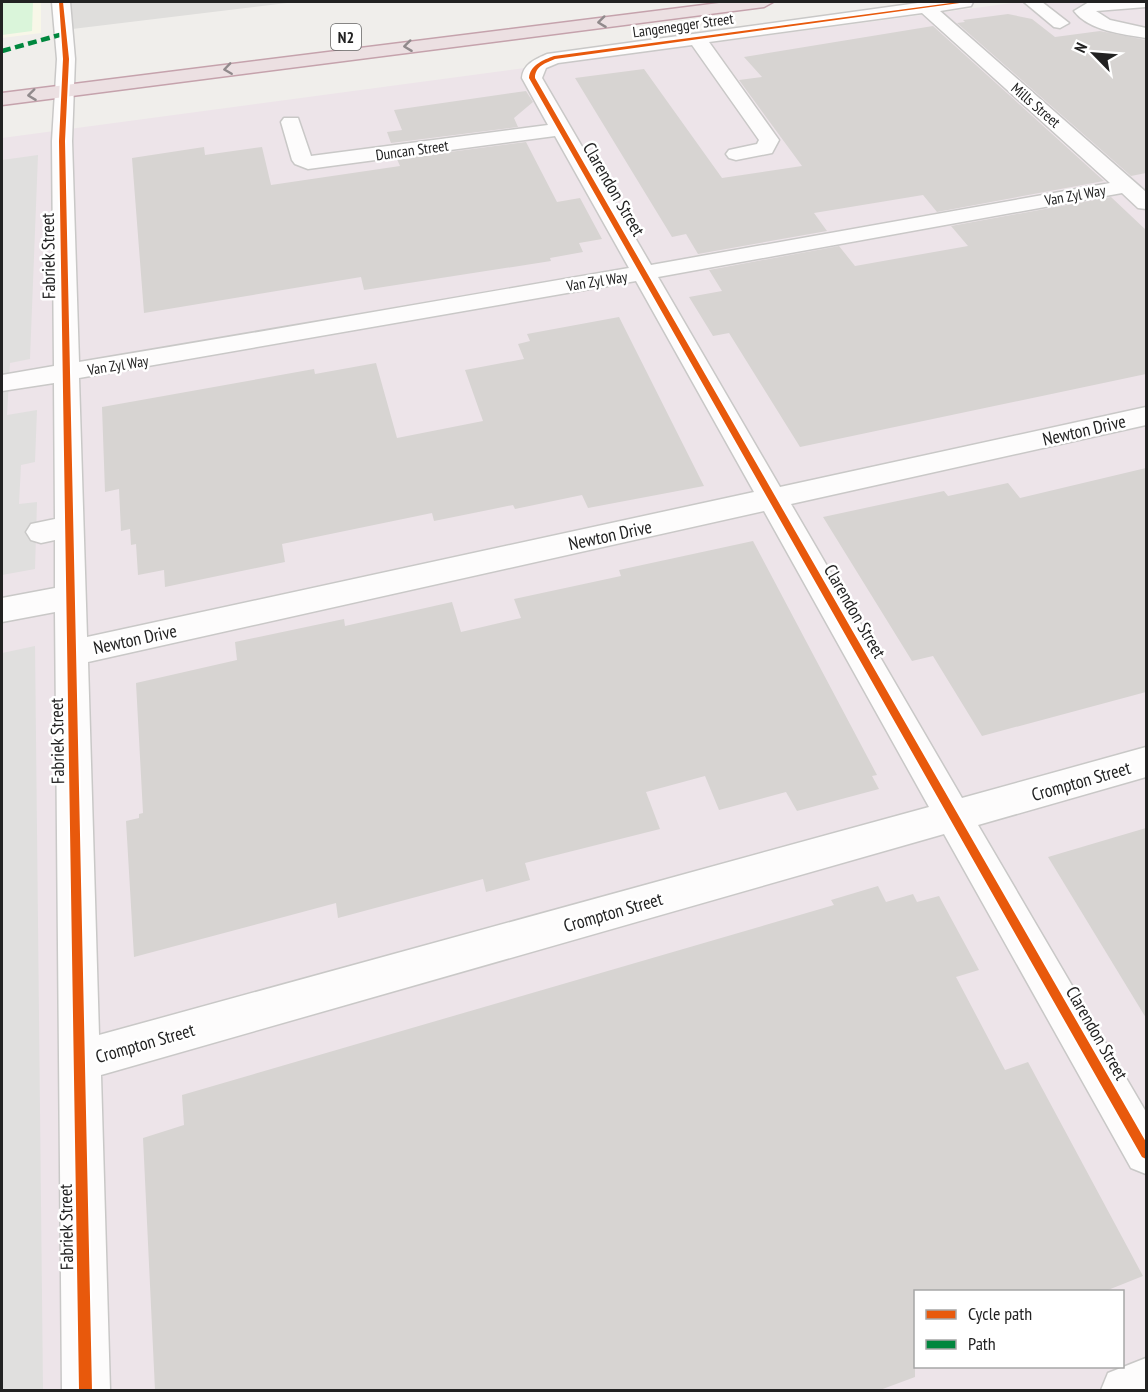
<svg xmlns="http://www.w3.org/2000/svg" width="1148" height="1392" viewBox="0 0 1148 1392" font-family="'PT Sans Narrow',sans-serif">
<rect width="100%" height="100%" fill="#f0eeeb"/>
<!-- residential -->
<path fill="#dfdedc" d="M63,2h232l-231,28z"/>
<!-- industrial -->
<path fill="#ede4e9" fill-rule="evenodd" d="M1019,2h127v1388h-1144v-1252zM916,1292h206v74h-206z"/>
<!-- education -->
<path fill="#f8f7e8" d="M2,2h39v31l-39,5z"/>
<!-- park -->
<path fill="#daf5da" d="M2,2h31l-1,29 -30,4z"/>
<!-- parking -->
<g fill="#e0dfde">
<path d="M38,155l-8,204 -20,4 -3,52 30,-5 -2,52 -14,3 -2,39 18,-2 -2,67 -33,6v-415z"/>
<path d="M35,646l8,744h-41v-737z"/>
</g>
<!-- building -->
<g fill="#d7d4d2">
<path d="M1008,14l24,5 23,18 45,-6 46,9v133l-15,3 -174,-153 8,-1 -2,-2z"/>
<path d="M933,26l171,155 -167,31 -14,-17 -109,18 13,18 -129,23 -12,-20 -14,3 -97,-159 69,-9 78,109 80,-12 -63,-86 23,-3 -18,-20z"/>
<path d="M526,91l7,11 -19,16 4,9 -127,16 -4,-11 15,-2 -8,-20z"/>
<path d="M526,142l31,60 23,-4 22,41 -23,4 4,9 -33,6 1,3 -187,29 -3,-13 -217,36 -12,-155 72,-11 1,8 57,-8 9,38 129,-19 -3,-7z"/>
<path d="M1111,197l35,33v144l-346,73 -71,-114 -16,3 -24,-39 33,-6 -13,-21 130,-24 16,20 45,-8 68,-12 -17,-20z"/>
<path d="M619,317l85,169 -116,22 -6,-13 -67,14 -2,-4 -79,16 -2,-8 -150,31 3,18 -120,25 -1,-17 -26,5 -2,-31 -5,1 -1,-16 -9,2 -2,-42 -14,3 -3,-85 212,-38 1,5 61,-11 21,75 86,-17 -18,-51 59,-11 -6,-15 12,-3 -3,-7z"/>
<path d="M1146,468v224l-164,44 -49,-80 -21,5 -89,-144 121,-26 4,5 60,-13 12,15z"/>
<path d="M753,541l124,234 -5,1 7,13 -82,22 -11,-19 -67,18 -14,-34 -59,16 14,37 -135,34 5,17 -44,12 -3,-13 -145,39 -2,-15 -202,54 -8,-136 13,-3v-4l4,-1 -7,-130 101,-23 -2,-18 109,-23 1,7 107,-24 9,30 60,-14 -7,-19 107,-23 -2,-6z"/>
<path d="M1146,828v190l-98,-161z"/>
<path d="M878,886l8,16 27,-8 4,8 22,-6 40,74 -23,7 49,93 23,-8 115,214 -40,16h-188v85l-35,13h-725l-12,-252 41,-13 -2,-30 652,-190 -3,-5z"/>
</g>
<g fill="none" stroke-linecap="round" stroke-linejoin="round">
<!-- minor casing -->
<g stroke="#c9c8c7" stroke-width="3">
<g id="minor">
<path d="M52,2h18l5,57 -3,82 7,221c184,-30 366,-63 550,-94l-74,-132 -247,33 -13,-5 -3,-4 -11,-38 3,-4h14l13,38 237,-31 -26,-47c1,-14 14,-19 25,-24l378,-52h48l-2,4 -31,5 206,181v17l-8,-1 -16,-15 -464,84 122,210 366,-80v18l-355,79 171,294 184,-51v30l-168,48 168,287v62l-15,-6 -187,-334 -843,241 9,315h-48l-7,-778 -53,10v-24l53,-10v-48l-14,3 -10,-3 -5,-8 5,-8 24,-5 -1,-136 -52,8v-16l52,-9 -2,-225 5,-82zM922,13l188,170 -459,82 -109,-187 4,-10 12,-5 134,-18 67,95 -2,4 -28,6 -3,4 3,4 7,2 36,-7 7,-13 -70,-98zM636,281l118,211 -667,145 -8,-259zM764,511l165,296 -830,228 -11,-373z"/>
<path d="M1024,2h18l27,21 -9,5 -6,-1z"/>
<path d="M1089,2h57v5l-50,4 14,9 36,8v10c-23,-4 -57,-7 -72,-27z"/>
<path d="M1146,1358v32h-45l7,-17z"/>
</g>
</g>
<!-- highway casing -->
<g stroke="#c5a2ac" stroke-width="3">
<path id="highway" d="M727,2h46l-9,5 -762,98v-12z"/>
</g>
<!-- minor -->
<use href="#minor" fill="#fdfcfc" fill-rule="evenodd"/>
<!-- highway -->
<use href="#highway" fill="#ece0e2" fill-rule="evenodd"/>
<!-- quiet -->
<path stroke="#00873e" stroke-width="4.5" stroke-dasharray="9 4.5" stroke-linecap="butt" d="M2,51l61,-17"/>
<!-- cycleway casing -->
<g stroke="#fff" stroke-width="4">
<g id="cycleway">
<path d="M59,2h4l6,57 -4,82 27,1249h-13l-20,-1249 4,-82z"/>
<path d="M958,2h9l-412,57c-9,4 -20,7 -20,19l611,1064v17l-4,-2 -613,-1079c1,-13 14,-18 25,-22z"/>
</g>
</g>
<!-- cycleway -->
<use href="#cycleway" fill="#e8590c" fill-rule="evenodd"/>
</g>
<!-- one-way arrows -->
<defs><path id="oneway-chevron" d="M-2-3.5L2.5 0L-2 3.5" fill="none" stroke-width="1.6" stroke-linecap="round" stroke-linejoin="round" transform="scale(1.5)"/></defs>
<g stroke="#918a8c">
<use href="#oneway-chevron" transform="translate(602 22) rotate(173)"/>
<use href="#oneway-chevron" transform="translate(408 46) rotate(173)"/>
<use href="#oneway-chevron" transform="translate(228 69) rotate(172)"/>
<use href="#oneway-chevron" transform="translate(32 95) rotate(173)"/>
</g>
<g text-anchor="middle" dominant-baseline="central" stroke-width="5" stroke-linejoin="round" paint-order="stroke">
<!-- far-street labels -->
<g font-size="15" fill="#222" stroke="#fff">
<text transform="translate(683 25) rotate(-8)">Langenegger Street</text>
<text transform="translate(1036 105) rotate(41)">Mills Street</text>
<text transform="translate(412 150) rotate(-8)">Duncan Street</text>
<text transform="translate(1075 195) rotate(-10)">Van Zyl Way</text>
<text transform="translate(597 281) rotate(-9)">Van Zyl Way</text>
<text transform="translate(118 365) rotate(-9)">Van Zyl Way</text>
</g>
<!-- shield labels -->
<rect fill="#fff" stroke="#646464" stroke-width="1.5" x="331" y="24" width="30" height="26" rx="4.5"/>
<g font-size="16" font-weight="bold" fill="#222">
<text x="346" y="37">N2</text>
</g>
<!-- street labels -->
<g font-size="18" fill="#222" stroke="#fff">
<text transform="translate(614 189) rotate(60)">Clarendon Street</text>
<text transform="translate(48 256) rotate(-91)">Fabriek Street</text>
<text transform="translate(1084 430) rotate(-13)">Newton Drive</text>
<text transform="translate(610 535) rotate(-12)">Newton Drive</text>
<text transform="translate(855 611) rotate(60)">Clarendon Street</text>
<text transform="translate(135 639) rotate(-12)">Newton Drive</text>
<text transform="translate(57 741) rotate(-91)">Fabriek Street</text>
<text transform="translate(1081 781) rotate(-16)">Crompton Street</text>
<text transform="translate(613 912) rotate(-16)">Crompton Street</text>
<text transform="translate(1097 1033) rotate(60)">Clarendon Street</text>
<text transform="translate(145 1043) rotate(-16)">Crompton Street</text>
<text transform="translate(66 1227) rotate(-91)">Fabriek Street</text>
</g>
</g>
<!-- border -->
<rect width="1148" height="1392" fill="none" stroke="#222222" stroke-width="6"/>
<!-- legend -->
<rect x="914" y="1290" width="210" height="78" fill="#ffffff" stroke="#a7a7a7" stroke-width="1.5"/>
<rect x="926" y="1310" width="30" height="9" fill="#e8590c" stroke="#a7a7a7" stroke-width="1.5"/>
<text x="968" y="1320" font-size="18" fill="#222222">Cycle path</text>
<rect x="926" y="1340" width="30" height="9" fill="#00873e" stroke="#a7a7a7" stroke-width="1.5"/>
<text x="968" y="1350" font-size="18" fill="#222222">Path</text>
<!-- north arrow -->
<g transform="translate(1094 54) rotate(295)" stroke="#ffffff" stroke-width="4.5" paint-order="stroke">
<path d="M0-4.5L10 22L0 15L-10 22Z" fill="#222222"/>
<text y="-9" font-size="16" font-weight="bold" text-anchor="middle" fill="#222222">N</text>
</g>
</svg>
